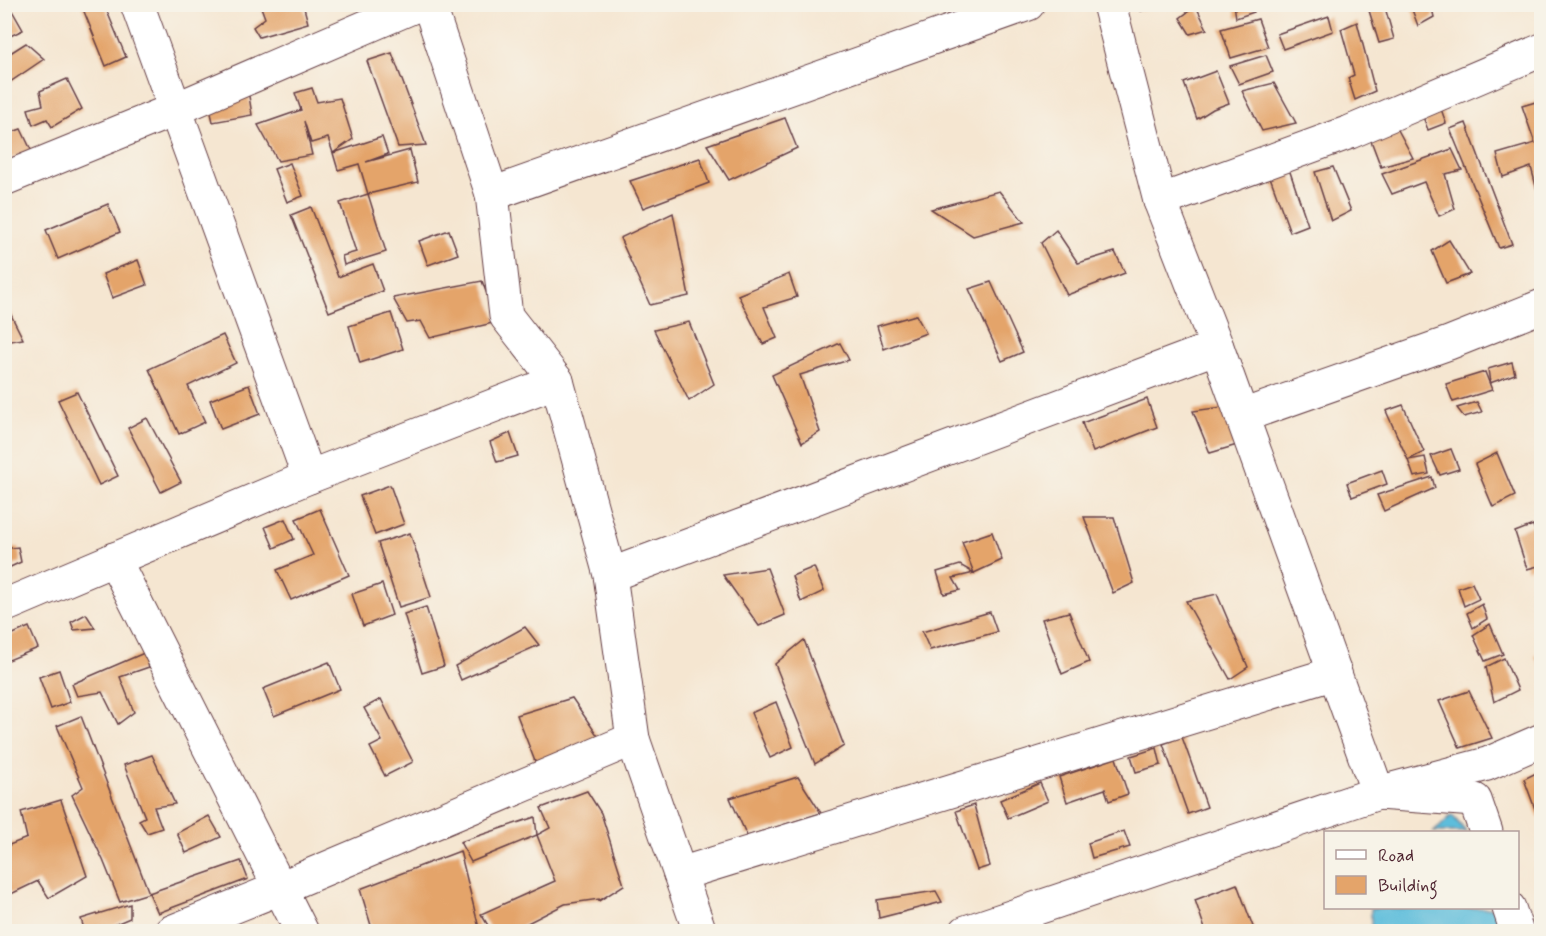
<svg xmlns="http://www.w3.org/2000/svg" width="1546" height="936" viewBox="0 0 1546 936" font-family="Mynerve,sans-serif">
<rect width="100%" height="100%" fill="#f7f3e8"/>
<filter id="ink" filterUnits="userSpaceOnUse"><feTurbulence type="fractalNoise" baseFrequency=".0167" numOctaves="2"/><feDisplacementMap in="SourceGraphic" scale="12" xChannelSelector="R" yChannelSelector="G"/><feConvolveMatrix kernelMatrix="1 2 1 2 8 2 1 2 1" color-interpolation-filters="sRGB"/></filter>
<filter id="wash" filterUnits="userSpaceOnUse"><feTurbulence type="fractalNoise" baseFrequency=".008" numOctaves="4" result="noise"/><feDisplacementMap in="SourceGraphic" scale="24" xChannelSelector="R" yChannelSelector="G"/><feGaussianBlur stdDeviation="1.35" result="paint"/><feColorMatrix in="noise" values="0 0 0 0 0 0 0 0 0 0 0 0 0 0 0 0 0 1.4 0 .05"/><feComposite in="paint" operator="in"/></filter>
<g filter="url(#wash)">
<rect width="100%" height="100%" fill="#f5e6d1"/>
<!-- water -->
<g fill="#5dbddb" stroke="#546e83" stroke-width="1.5">
<path d="M1452,815l14,17h-32z"/>
<path d="M1371,908h125l7,24h-132z"/>
</g>
<g id="blocks">
<!-- building -->
<g fill="#e4a46a">
<path d="M81,4h23l22,53 -20,9z"/>
<path d="M273,4h30l5,19 -49,14 -6,-10 12,-9 -4,-11z"/>
<path d="M1139,4h21v1l-19,6z"/>
<path d="M1234,4h18l2,8 -18,6z"/>
<path d="M1367,4h17l10,35 -15,4z"/>
<path d="M1410,4h21l3,13 -16,9z"/>
<path d="M1196,6l11,23 -17,5 -10,-16z"/>
<path d="M10,7l13,23 -19,9v-29z"/>
<path d="M1329,16l4,15 -50,18 -6,-15z"/>
<path d="M1258,19l10,28 -37,11 -10,-29z"/>
<path d="M1357,22l18,69 -20,9 -7,-22 6,-3 -13,-46z"/>
<path d="M26,43l18,16 -40,27v-29z"/>
<path d="M392,53l34,92 -28,2 -31,-86z"/>
<path d="M1266,55l7,17 -34,12 -9,-18z"/>
<path d="M1216,71l13,32 -16,6 -16,10 -13,-36z"/>
<path d="M67,79l15,30 -30,18 -5,-8 -14,6 -5,-16 15,-4 -3,-14z"/>
<path d="M1274,83l22,40 -34,8 -20,-40z"/>
<path d="M312,88l5,14 23,-4 13,41 -20,14 49,-16 6,17 -22,8 44,-12 8,32 -50,12 -9,-30 -21,6 -5,-17 -5,-15 -17,5 -7,-22 8,34 -34,6 -20,-36 43,-15 -6,-17z"/>
<path d="M249,96l3,19 -39,7 -4,-18z"/>
<path d="M1539,101l3,8v79l-5,2 -6,-23 -28,10 -6,-23 38,-11 -13,-37z"/>
<path d="M1440,106l6,17 -18,7 -6,-16z"/>
<path d="M785,118l12,30 -68,32 -22,-35z"/>
<path d="M1466,123l46,121 -13,4 -49,-119z"/>
<path d="M1397,128l16,30 -32,9 -11,-29z"/>
<path d="M21,129l11,23 -24,7 -4,-12v-12z"/>
<path d="M1452,149l10,21 -17,4 10,35 -16,7 -15,-34 -32,12 -10,-20z"/>
<path d="M700,158l9,25 -66,25 -13,-27z"/>
<path d="M290,163l13,33 -16,6 -13,-33z"/>
<path d="M1333,167l18,44 -20,10 -16,-49z"/>
<path d="M1289,169l19,56 -18,7 -20,-55z"/>
<path d="M999,191l25,31 -51,14 -42,-27z"/>
<path d="M368,194l18,58 -42,13 -2,-9 14,-4 -16,-49z"/>
<path d="M108,204l12,28 -62,27 -12,-29z"/>
<path d="M311,207l27,70 35,-13 10,27 -54,21 -38,-97z"/>
<path d="M673,213l16,83 -39,9 -30,-67z"/>
<path d="M449,230l9,24 -30,11 -9,-24z"/>
<path d="M1056,230l22,33 37,-11 10,21 -58,22 -26,-52z"/>
<path d="M1449,240l21,34 -24,9 -14,-32z"/>
<path d="M138,260l9,25 -35,13 -9,-24z"/>
<path d="M789,274l8,23 -33,10 13,31 -14,6 -25,-49z"/>
<path d="M482,281l15,41 -67,16 -9,-17 -14,2 -14,-25z"/>
<path d="M991,282l32,70 -21,9 -33,-72z"/>
<path d="M4,307h3l16,32 -19,3z"/>
<path d="M391,313l12,36 -43,14 -11,-37z"/>
<path d="M916,315l10,18 -42,16 -7,-23z"/>
<path d="M689,322l25,62 -25,17 -35,-71z"/>
<path d="M223,335l13,28 -48,23 17,36 -26,12 -30,-65z"/>
<path d="M840,343l9,17 -49,15 20,57 -18,11 -30,-68z"/>
<path d="M1512,362l3,12 -25,9 -2,-14z"/>
<path d="M1485,372l7,18 -39,12 -7,-18z"/>
<path d="M249,385l11,29 -39,15 -11,-29z"/>
<path d="M77,392l41,84 -19,9 -41,-85z"/>
<path d="M1147,399l10,28 -64,25 -11,-29z"/>
<path d="M1477,402l5,10 -18,5 -7,-9z"/>
<path d="M1403,405l21,47 -16,8 -22,-49z"/>
<path d="M1222,407l15,38 -27,8 -17,-42z"/>
<path d="M147,418l34,64 -20,10 -33,-64z"/>
<path d="M510,433l8,23 -21,6 -7,-20z"/>
<path d="M1451,449l8,20 -19,6 -9,-19z"/>
<path d="M1497,453l18,43 -22,11 -18,-43z"/>
<path d="M1425,457l4,17 -15,3 -6,-17z"/>
<path d="M1382,470l5,14 -35,13 -5,-14z"/>
<path d="M1432,477l3,11 -51,23 -7,-16z"/>
<path d="M390,485l14,39 -29,11 -15,-39z"/>
<path d="M320,509l29,66 -58,25 -14,-30 36,-15 -17,-36z"/>
<path d="M1084,517h30l20,66 -21,10z"/>
<path d="M285,519l9,20 -20,9 -9,-21z"/>
<path d="M1533,525l9,25v15l-15,4 -12,-37z"/>
<path d="M992,532l10,28 -28,13 -21,5 7,12 -16,4 -7,-22 23,-7 14,8 -12,-31z"/>
<path d="M410,533l21,64 -32,10 -21,-64z"/>
<path d="M18,547l3,15 -17,8v-21z"/>
<path d="M814,567l10,24 -23,11 -9,-26z"/>
<path d="M767,568l18,47 -26,11 -36,-51z"/>
<path d="M1472,583l7,16 -15,7 -6,-18z"/>
<path d="M382,584l10,31 -29,11 -11,-32z"/>
<path d="M1217,594l31,73 -18,12 -44,-78z"/>
<path d="M1482,604l5,15 -14,9 -6,-15z"/>
<path d="M426,607l18,59 -22,7 -18,-59z"/>
<path d="M990,612l7,20 -67,18 -8,-18z"/>
<path d="M1069,612l20,50 -27,12 -20,-55z"/>
<path d="M86,614l9,14 -21,2 -3,-8z"/>
<path d="M1490,624l13,30 -18,7 -12,-26z"/>
<path d="M29,627l9,21 -34,14v-24z"/>
<path d="M525,627l14,18 -78,35 -6,-14z"/>
<path d="M804,640l40,106 -29,18 -40,-100z"/>
<path d="M144,653l5,14 -29,10 14,35 -16,12 -16,-32 -25,4 -5,-12z"/>
<path d="M1542,653v18l-7,-15z"/>
<path d="M1504,658l14,32 -24,12 -8,-35z"/>
<path d="M329,662l11,27 -66,27 -11,-27z"/>
<path d="M59,670l11,32 -19,7 -12,-32z"/>
<path d="M1469,691l23,47 -32,10 -21,-47z"/>
<path d="M572,698l30,44 -66,22 -19,-49z"/>
<path d="M381,699l32,63 -28,14 -15,-29 12,-6 -18,-33z"/>
<path d="M776,702l17,45 -23,11 -19,-45z"/>
<path d="M81,716l68,177 -29,9 -17,-42 -31,-65 11,-8 -26,-61z"/>
<path d="M1182,737l25,70 -19,7 -25,-70z"/>
<path d="M1157,748l4,17 -25,7 -5,-16z"/>
<path d="M152,755l23,49 -21,3 8,21 -15,5 -8,-13 6,-3 -21,-52z"/>
<path d="M1116,758l12,36 -19,7 -4,-12 -38,13 -8,-25z"/>
<path d="M1540,771l2,4v42h-4l-14,-38z"/>
<path d="M798,777l23,36 -74,23 -17,-38z"/>
<path d="M1040,783l8,18 -40,17 -8,-18z"/>
<path d="M587,791l14,22 23,72 -25,16v-2l-34,5 -55,28h-18l-11,-18 74,-33 -18,-46 13,-7 -9,-20z"/>
<path d="M61,800l26,76 -38,22 -11,-17 -27,13 -7,-11v-36l23,-9 -6,-26z"/>
<path d="M974,805l16,61 -13,4 -21,-59z"/>
<path d="M209,816l12,21 -35,16 -9,-20z"/>
<path d="M535,817l2,18 -66,27 -11,-20z"/>
<path d="M1124,831l6,16 -38,11 -4,-15z"/>
<path d="M460,851l20,81h-107l-13,-43z"/>
<path d="M241,861l7,18 -90,34 -9,-20z"/>
<path d="M1237,884l18,48h-49l-11,-32z"/>
<path d="M936,891l6,11 -63,16 -2,-18z"/>
<path d="M130,904v14l-33,14h-12l-4,-13z"/>
<path d="M691,922l3,10h-27v-1z"/>
</g>
</g>
</g>
<g filter="url(#ink)">
<use href="#blocks" fill-opacity="0" stroke="#643d44" stroke-width="1.5"/>
<g fill="none" stroke-linecap="round" stroke-linejoin="round">
<!-- minor casing -->
<g stroke="#643d44" stroke-width="35">
<g id="minor">
<path d="M137,4l172,473"/>
<path d="M429,4l63,190 14,122 51,65 53,194 23,164 67,193"/>
<path d="M1109,4l51,197 57,146 161,446 97,7 11,32"/>
<path d="M4,179l172,-70 243,-105"/>
<path d="M492,194l536,-190"/>
<path d="M1160,201l190,-69 192,-82"/>
<path d="M1242,416l207,-73 93,-37"/>
<path d="M114,559l188,373"/>
<path d="M610,575l607,-228"/>
<path d="M4,606l305,-129 248,-96"/>
<path d="M680,874l655,-201"/>
<path d="M1509,908l8,24"/>
<path d="M171,932l109,-44 353,-149"/>
<path d="M966,932l412,-139 109,-29 55,-24"/>
</g>
</g>
<!-- minor -->
<use href="#minor" stroke="#fff" stroke-width="33"/>
</g>
</g>
<!-- margin -->
<rect width="1546" height="936" fill="none" stroke="#f7f3e8" stroke-width="24"/>
<!-- legend -->
<rect x="1324" y="831" width="195" height="78" fill="#f7f3e8" stroke="#b29e9c" stroke-width="1.5"/>
<rect x="1336" y="850" width="30" height="9" fill="#ffffff" stroke="#b29e9c" stroke-width="1.5"/>
<text x="1378" y="861" font-size="18" fill="#4a1f2b">Road</text>
<rect x="1336" y="876" width="30" height="18" fill="#e4a46a" stroke="#b29e9c" stroke-width="1.5"/>
<text x="1378" y="891" font-size="18" fill="#4a1f2b">Building</text>
</svg>
